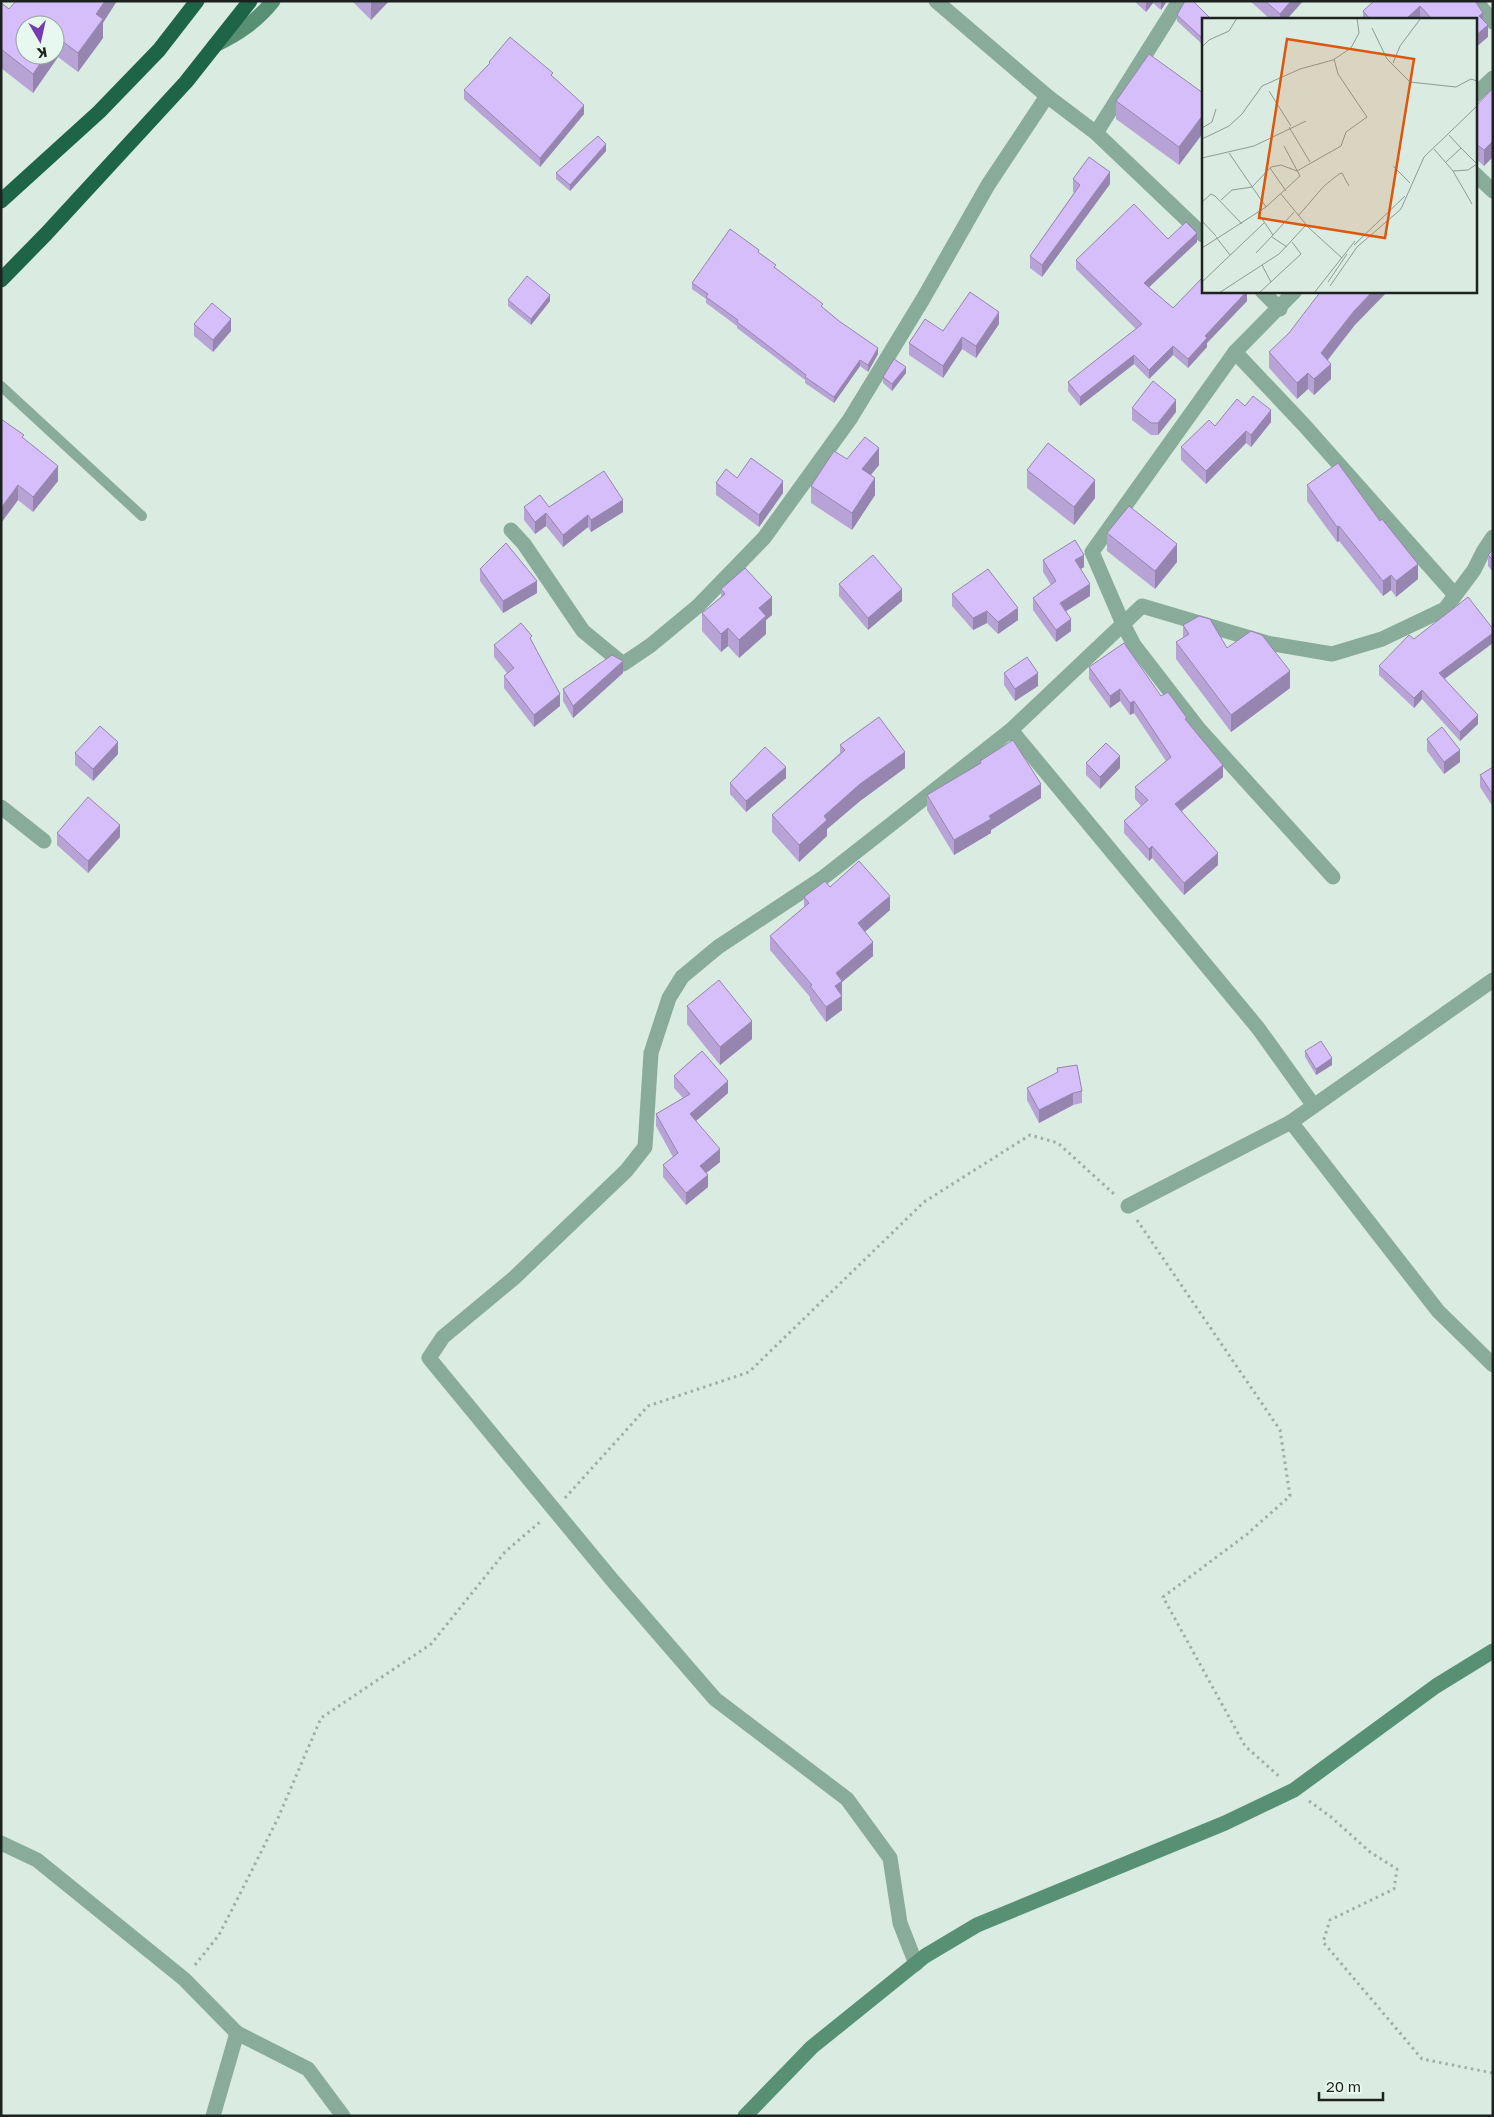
<svg xmlns="http://www.w3.org/2000/svg" width="1494" height="2117" viewBox="0 0 1494 2117" font-family="'Golos Text',sans-serif">
<rect width="100%" height="100%" fill="#daebe1"/>
<g fill="none" stroke-linecap="round" stroke-linejoin="round">
<!-- path -->
<g stroke="#a0aea6" stroke-width="3" stroke-dasharray="2.5 4" stroke-linecap="butt">
<path d="M1137,1220l143,210 10,66 -44,39 -83,62 82,149 36,32"/>
<path d="M565,1498l83,-92 101,-34 175,-170 106,-67 28,8 57,52"/>
<path d="M1309,1801l22,16 39,35 27,17 -3,20 -64,31 -7,22 99,117 71,14"/>
<path d="M195,1965l24,-30 26,-51 33,-66 43,-100 110,-74 74,-92 36,-31"/>
</g>
<!-- lane -->
<path stroke="#88ac99" stroke-width="10" d="M1,386l141,130"/>
<!-- street -->
<g stroke="#88ac99" stroke-width="15">
<path d="M936,1l111,95 49,37 107,102"/>
<path d="M1476,1l17,21"/>
<path d="M1475,95l18,-17"/>
<path d="M1096,133l83,-132"/>
<path d="M1475,174l18,17"/>
<path d="M1262,291l18,18"/>
<path d="M1295,291l-60,61 -143,200 31,72 11,21 65,84 134,148"/>
<path d="M1235,352l69,73 151,170"/>
<path d="M511,530l13,14 59,87 40,33 28,-19 47,-39 66,-68 86,-119 73,-120 65,-114 59,-89"/>
<path d="M1011,730l247,298 56,78"/>
<path d="M1,807l43,34"/>
<path d="M1291,1122l147,189 55,54"/>
<path d="M1128,1206l163,-84 202,-142"/>
<path d="M1,1843l36,17 147,119 53,54 71,36 35,47"/>
<path d="M916,1964l-16,-41 -10,-65 -43,-59 -132,-100 -102,-118 -184,-223 14,-21 71,-59 112,-107 19,-24 6,-94 18,-55 13,-21 36,-30 106,-70 187,-147 131,-124 125,37 65,11 50,-15 63,-30 29,-39 9,-18 10,-15"/>
<path d="M213,2116l24,-83"/>
</g>
<!-- secondary -->
<g stroke="#589074" stroke-width="15">
<path d="M215,45c23,-11 41,-23 58,-44"/>
<path d="M745,2116l67,-69 113,-91 52,-31 248,-102 69,-33 142,-104 57,-35"/>
</g>
<!-- highway -->
<g stroke="#1e6547" stroke-width="15">
<path d="M1,201l98,-89 60,-62 38,-49"/>
<path d="M1,280l45,-46 140,-152 64,-81"/>
</g>
</g>
<!-- wall -->
<g fill="#b8a3d7">
<path d="M352,1h37l-18,19z"/>
<path d="M1134,1h33l-6,9 -8,-7 -7,9z"/>
<path d="M1250,1h53l-16,18h-17z"/>
<path d="M1475,1l8,19 5,17 -13,-18h-54l-1,-1 -1,1h-56v-8z"/>
<path d="M1,3l8,6 94,14v15l-25,34 -20,-15 -25,36 -32,-25z"/>
<path d="M1177,15l26,4v26l-26,-24z"/>
<path d="M489,62l64,15 31,37 -44,53 -76,-68v-9l25,-26z"/>
<path d="M1493,88l-9,78 -9,-8v-51z"/>
<path d="M1203,93v40l-24,32 -63,-46v-18z"/>
<path d="M606,151l-36,40 -14,-12v-6z"/>
<path d="M1073,179l37,5 -68,93 -12,-9v-12l44,-63 -1,-1z"/>
<path d="M1168,239l29,3 -48,45 24,21 74,-7 -40,42v4l-19,21 -15,-13 -24,24 -15,-15 -54,42 -12,-15v-9l68,-53 -60,-60v-9z"/>
<path d="M759,253l17,15 102,86 -10,18 -8,-6 -26,37 -29,-20v-3l-68,-52v-2l-31,-23v-4l-14,-10v-6z"/>
<path d="M508,300l42,1 -19,24 -23,-19z"/>
<path d="M194,324l37,7 -18,21 -19,-16z"/>
<path d="M999,324l-23,34 -14,-9 -19,29 -34,-23v-12l34,-12z"/>
<path d="M1354,326l-26,34 3,19 -17,16 -6,-6 -11,10 -28,-31v-16z"/>
<path d="M906,373l-14,18 -9,-8v-6z"/>
<path d="M1245,406l26,16 -20,25 -5,-4 -40,41 -25,-24v-13l34,-21z"/>
<path d="M1132,408l44,4 -18,23h-7l-19,-15z"/>
<path d="M24,439l34,42 -25,31 -15,-12 -17,23z"/>
<path d="M847,459l32,6 -9,10 5,20 -23,35 -41,-27v-17z"/>
<path d="M1027,470l68,28 -21,27 -47,-37z"/>
<path d="M737,478l46,15 -24,34 -43,-32v-12z"/>
<path d="M1307,485l111,94 -22,18 -5,-7 -8,6 -44,-55 -2,1 -30,-41z"/>
<path d="M524,507h25l74,5 -32,20 -3,-5 -25,20 -17,-21 -11,8 -11,-14z"/>
<path d="M1107,533l70,29 -22,27 -48,-38z"/>
<path d="M1493,550v22l-5,-6v-11z"/>
<path d="M1043,560l41,7 -3,2 9,27 -24,15 5,20 -15,11 -23,-32v-12l18,-13 -8,-13z"/>
<path d="M480,569l57,24 -34,20 -23,-32z"/>
<path d="M839,584l63,17 -34,29 -29,-34z"/>
<path d="M721,589l51,26 -6,5v14l-27,24 -11,-12 -7,6 -19,-21v-18l19,-16z"/>
<path d="M952,594l66,26 -20,14 -11,-11 -14,7 -21,-24z"/>
<path d="M1183,625l44,23 63,40 -59,44 -55,-73v-17l7,-4z"/>
<path d="M532,641l28,65 -26,21 -30,-39v-12l3,-3 -13,-16v-12z"/>
<path d="M1379,666l66,13 33,45 -18,17 -38,-42 -8,9 -35,-33z"/>
<path d="M1089,667l72,29 26,26 36,55 -41,34 36,54 -34,30 -32,-37 -3,3 -25,-28v-12l17,-15 -6,-7v-12l31,-26 -32,-48 -4,2 -10,-14 -10,7 -21,-29z"/>
<path d="M623,673l-50,45 -10,-17v-12z"/>
<path d="M1004,673l34,13 -23,15 -11,-16z"/>
<path d="M1427,739l33,23 -16,12 -17,-23z"/>
<path d="M840,745l65,23 -45,33 -33,28v7l-28,26 -27,-30v-17l68,-62z"/>
<path d="M75,753l43,1 -25,27 -18,-16z"/>
<path d="M980,761l61,37 -50,32v3l-37,22 -27,-45v-15l53,-31z"/>
<path d="M1086,763l34,5 -20,21 -14,-14z"/>
<path d="M1493,767v40l-13,-20v-12z"/>
<path d="M786,778l-40,34 -16,-18v-11z"/>
<path d="M57,833l63,4 -32,36 -31,-28z"/>
<path d="M830,887l60,23 -26,22 9,24 -31,26v28l-16,12 -16,-22v-3l-40,-47v-14l34,-29v-10z"/>
<path d="M687,1006l65,33 -32,26 -33,-41z"/>
<path d="M1305,1051l27,14 -16,10 -11,-18z"/>
<path d="M1057,1068l25,23v12l-9,2 -34,18 -12,-23v-12l30,-15z"/>
<path d="M674,1076l54,17 -32,28 24,41 -14,11 2,14 -22,18 -23,-28v-12l10,-8 -17,-31v-12l27,-16 -9,-10z"/>
</g>
<!-- shaded-wall -->
<g fill="#9685af">
<path d="M105,1h12l-14,22v15l-25,34v-19l18,-39z"/>
<path d="M389,1l-18,19v-18z"/>
<path d="M1146,1h7v2l-7,9z"/>
<path d="M1161,1h6l-6,9z"/>
<path d="M1291,1h12l-16,18h-7v-5z"/>
<path d="M1420,6v12l-1,1h-13z"/>
<path d="M1483,13v12l-4,-9z"/>
<path d="M1488,25v12l-13,11v-12z"/>
<path d="M58,38v19l-25,36v-19l13,-19h9v-12z"/>
<path d="M584,105v9l-44,53v-9z"/>
<path d="M1203,115v18l-24,32v-18z"/>
<path d="M1493,141v16l-9,9v-16z"/>
<path d="M606,144v7l-36,40v-6z"/>
<path d="M1110,172v12l-68,93v-12z"/>
<path d="M1197,233v9l-53,50v-9z"/>
<path d="M1247,291v10l-40,42v4l-19,21v-9l17,-23z"/>
<path d="M1373,291h15l-34,35 -33,42v-15l33,-42z"/>
<path d="M550,295v6l-19,24v-6z"/>
<path d="M999,312v12l-23,34v-12z"/>
<path d="M231,319v12l-18,21v-12z"/>
<path d="M962,337v12l-19,29v-12z"/>
<path d="M1173,346v9l-24,24v-9z"/>
<path d="M878,348v6l-10,18v-7z"/>
<path d="M1134,355v9l-54,42v-9z"/>
<path d="M860,360v6l-26,37v-6z"/>
<path d="M1331,364v15l-17,16v-16z"/>
<path d="M906,367v6l-14,18v-7z"/>
<path d="M1308,373v16l-11,10v-16z"/>
<path d="M1176,400v12l-18,23v-12z"/>
<path d="M1271,410v12l-20,25v-12z"/>
<path d="M1246,431v12l-40,41v-13z"/>
<path d="M879,448v17l-17,21v-17z"/>
<path d="M58,466v15l-25,31v-15z"/>
<path d="M875,478v17l-23,35v-17z"/>
<path d="M1095,480v18l-21,27v-18z"/>
<path d="M783,481v12l-24,34v-12z"/>
<path d="M18,485v15l-17,23v-15z"/>
<path d="M623,500v12l-32,20v-12z"/>
<path d="M546,513v13l-11,8v-12z"/>
<path d="M588,515v12l-25,20v-12z"/>
<path d="M1339,526v15l-2,1v-15z"/>
<path d="M1177,544v18l-22,27v-18z"/>
<path d="M1084,555v12l-9,5v-12z"/>
<path d="M1418,564v15l-22,18v-16z"/>
<path d="M1391,575v15l-8,6v-15z"/>
<path d="M537,581v12l-34,20v-12z"/>
<path d="M1090,584v12l-30,19v-12z"/>
<path d="M902,589v12l-34,29v-12z"/>
<path d="M772,597v18l-6,5v14l-27,24v-18l20,-32z"/>
<path d="M1018,608v12l-20,14v-12z"/>
<path d="M987,611v12l-14,7v-12z"/>
<path d="M1071,619v12l-15,11v-12z"/>
<path d="M728,628v18l-7,6v-18z"/>
<path d="M1493,633v10l-54,40v-10z"/>
<path d="M623,661v12l-50,45v-12z"/>
<path d="M1290,671v17l-59,44v-17z"/>
<path d="M1038,673v13l-23,15v-12z"/>
<path d="M1120,689v12l-10,7v-12z"/>
<path d="M1422,690v9l-8,9v-10z"/>
<path d="M560,694v12l-26,21v-12z"/>
<path d="M1134,701v12l-4,2v-12z"/>
<path d="M1478,715v9l-18,17v-9z"/>
<path d="M118,742v12l-25,27v-12z"/>
<path d="M1460,750v12l-16,12v-12z"/>
<path d="M905,752v16l-45,33 -33,28v7l-28,26v-17l25,-29 36,-32z"/>
<path d="M1120,756v12l-20,21v-12z"/>
<path d="M1223,765v12l-48,39v-12z"/>
<path d="M786,767v11l-40,34v-11z"/>
<path d="M1041,784v14l-50,32v3l-37,22v-15l35,-24z"/>
<path d="M120,825v12l-32,36v-12z"/>
<path d="M1152,846v12l-3,3v-12z"/>
<path d="M1218,853v12l-34,30v-12z"/>
<path d="M890,896v14l-32,28v-15z"/>
<path d="M873,942v14l-31,26v13l-7,5 1,-27z"/>
<path d="M842,996v14l-16,12v-15z"/>
<path d="M752,1021v18l-32,26v-18z"/>
<path d="M1332,1058v7l-16,10v-6z"/>
<path d="M728,1081v12l-38,33v-12z"/>
<path d="M1073,1093v12l-34,18v-13z"/>
<path d="M720,1149v13l-20,16v-12z"/>
<path d="M708,1175v12l-22,18v-12z"/>
</g>
<!-- building -->
<g fill="#d6befa" stroke="#9685af">
<path d="M16,1h89l-9,13 7,5 -25,34 -20,-15 -3,5v-18h-30v30h21l-13,19 -32,-25v-46l8,6z"/>
<path d="M1185,1h8l18,18h-8v20l-26,-24z"/>
<path d="M1265,1h26l-11,13z"/>
<path d="M1374,1h101l8,12 -4,3 9,9 -13,11v-17h-43l-12,-13 -14,13h-36l-7,-8z"/>
<path d="M510,37l43,36 -2,2 33,30 -44,53 -76,-68 26,-27 -1,-1z"/>
<path d="M1149,54l54,39v22l-24,32 -63,-46z"/>
<path d="M1493,88v53l-9,9 -9,-7v-36z"/>
<path d="M598,136l8,8 -36,41 -14,-12z"/>
<path d="M1089,157l21,15 -68,93 -12,-9 50,-71 -7,-6z"/>
<path d="M1134,204l34,35 18,-17 11,11 -53,50 29,25 30,-31v14h44l-42,45 2,2 -19,21 -15,-13 -24,24 -15,-15 -54,42 -12,-15 74,-58 -66,-64z"/>
<path d="M730,229l29,21 -1,2 18,13 -2,2 49,37 -2,2 18,15 39,27 -10,17 -8,-5 -26,37 -29,-20 1,-2 -69,-53 1,-2 -32,-23 2,-3 -16,-11z"/>
<path d="M527,276l23,19 -19,24 -23,-19z"/>
<path d="M1321,291h52l-19,20 -33,42 10,11 -17,15 -6,-6 -11,10 -28,-31 20,-19z"/>
<path d="M970,292l29,20 -23,34 -14,-9 -19,29 -34,-23 16,-24 18,12z"/>
<path d="M212,303l19,16 -18,21 -19,-16z"/>
<path d="M894,359l12,8 -14,17 -9,-7z"/>
<path d="M1153,381l23,19 -18,23h-7l-19,-15z"/>
<path d="M1253,396l18,14 -20,25 -5,-4 -40,40 -25,-24 28,-27 6,6 22,-27 8,7z"/>
<path d="M1,419l23,16 -2,2 36,29 -25,31 -15,-12 -17,23z"/>
<path d="M865,437l14,11 -17,21 13,9 -23,35 -41,-27 23,-35 13,8z"/>
<path d="M1048,443l47,37 -21,27 -47,-37z"/>
<path d="M751,458l32,23 -24,34 -43,-32 10,-14 11,9z"/>
<path d="M1338,463l42,58 2,-2 36,45 -22,17 -5,-6 -8,6 -44,-55 -2,1 -30,-42z"/>
<path d="M604,471l19,29 -32,20 -3,-5 -25,20 -17,-22 -11,9 -11,-15 16,-12 9,12z"/>
<path d="M1129,506l48,38 -22,27 -48,-38z"/>
<path d="M1075,540l9,15 -9,5 15,24 -30,19 11,16 -15,11 -23,-32 23,-17 -13,-21z"/>
<path d="M506,543l31,38 -34,20 -23,-32z"/>
<path d="M1493,550v10l-5,-5z"/>
<path d="M873,555l29,34 -34,29 -29,-34z"/>
<path d="M745,568l27,29 -13,11 7,8 -27,24 -11,-12 -7,6 -19,-21 23,-19 -4,-5z"/>
<path d="M988,569l30,39 -20,14 -11,-11 -14,7 -21,-24z"/>
<path d="M1468,597l25,32v4l-54,40 39,42 -18,17 -38,-42 -8,8 -35,-32 30,-31 5,4z"/>
<path d="M1199,616l11,3 17,29 24,-17 11,4 28,36 -59,44 -55,-73 13,-8 -6,-9z"/>
<path d="M521,623l11,13 -2,2 30,56 -26,21 -30,-39 10,-8 -20,-23z"/>
<path d="M1124,643l37,53 7,-4 19,26 -2,1 38,46 -48,39 43,49 -34,30 -32,-37 -3,3 -25,-28 24,-21 -13,-13 36,-30 -37,-56 -4,2 -10,-14 -10,7 -21,-29z"/>
<path d="M612,655l11,6 -50,45 -10,-17z"/>
<path d="M1027,657l11,16 -23,16 -11,-16z"/>
<path d="M879,717l26,35 -45,32 -36,32 3,4 -28,25 -27,-30 73,-65 -5,-5z"/>
<path d="M100,726l18,16 -25,27 -18,-16z"/>
<path d="M1442,727l18,23 -16,12 -17,-23z"/>
<path d="M1013,740l28,44 -52,32 2,3 -37,21 -27,-45 54,-32 -1,-2z"/>
<path d="M1106,743l14,13 -20,21 -14,-14z"/>
<path d="M765,747l21,20 -40,34 -16,-18z"/>
<path d="M1493,767v28l-13,-20z"/>
<path d="M88,797l32,28 -32,36 -31,-28z"/>
<path d="M859,861l31,35 -32,27 15,19 -37,31 6,8 -7,5 7,10 -16,11 -16,-21 2,-1 -42,-49 39,-33 -5,-6 21,-16 5,6z"/>
<path d="M719,980l33,41 -32,26 -33,-41z"/>
<path d="M1321,1041l11,17 -16,11 -11,-18z"/>
<path d="M702,1051l26,30 -38,33 30,35 -20,17 8,9 -22,18 -23,-28 15,-12 -22,-39 34,-20 -16,-18z"/>
<path d="M1077,1065l5,26 -9,2 -34,17 -12,-22 31,-16 -1,-4z"/>
</g>
<!-- overview -->
<g transform="translate(1202 18)">
<rect width="275" height="275" fill="#daebe1"/>
<path fill="none" stroke="#8e9b93" stroke-width="1" d="M170,10l15,31 23,23 46,5 15,-8 6,2M0,29l7,-7 20,-9 8,-13M191,45l7,-17 21,-28M67,73l22,35M87,109l21,35M0,110l10,-6 4,-13M0,121l27,-13 13,-12 20,-28 38,-17 33,-9 18,-12 8,-15 -2,-15M259,130l16,16M232,131l19,22 19,33M27,135l37,54M0,140l52,-12 52,-25M244,144l15,-14 -12,-13M191,148l17,17M68,150l16,23M251,153l15,-1 9,-6M79,176l28,34 33,30M19,182l11,-10 20,-3 19,-20 10,-2 16,6 44,-25 5,-14 21,-15 -29,-43 -4,-15M0,184l9,-8 4,2 27,28M96,198l26,-30 15,-12 3,-1 7,13M0,203l14,15M71,217l21,-23M14,219l14,18M70,219l15,10M152,227l51,-49M0,230l64,-41 34,-31 -16,-30M54,235l17,-18 -15,-22M60,247l9,17M0,264l62,-59M126,264l19,-28M128,268l27,-39 44,-38 23,-52 53,-51M17,275l60,-39 27,-29M57,275l42,-39 -9,-12M112,275l41,-52"/>
<path fill="#de560d" fill-opacity="0.15" stroke="#de560d" stroke-width="2.5" d="M85,21l127,20 -29,179 -126,-20z"/>
<rect width="275" height="275" fill="none" stroke="#1c221f" stroke-width="2.5"/>
</g>
<!-- border -->
<rect width="1494" height="2117" fill="none" stroke="#1c221f" stroke-width="5"/>
<!-- north arrow -->
<g transform="translate(40 40) rotate(171)"><circle r="24" fill="#e7f8ef" stroke="#96a29c"/>
<path d="M0-4L9 19L0 12L-9 19Z" fill="#753bb1"/>
<text y="-8" font-size="14" font-weight="bold" text-anchor="middle" fill="#1c221f">K</text>
</g>
<!-- scale -->
<path d="M1319 2092v8h64v-8" fill="none" stroke="#1c221f" stroke-width="2.5"/>
<text x="1326" y="2092" font-size="15" fill="#1c221f" stroke="#e7f8ef" stroke-width="4" paint-order="stroke">20 m</text>
</svg>
